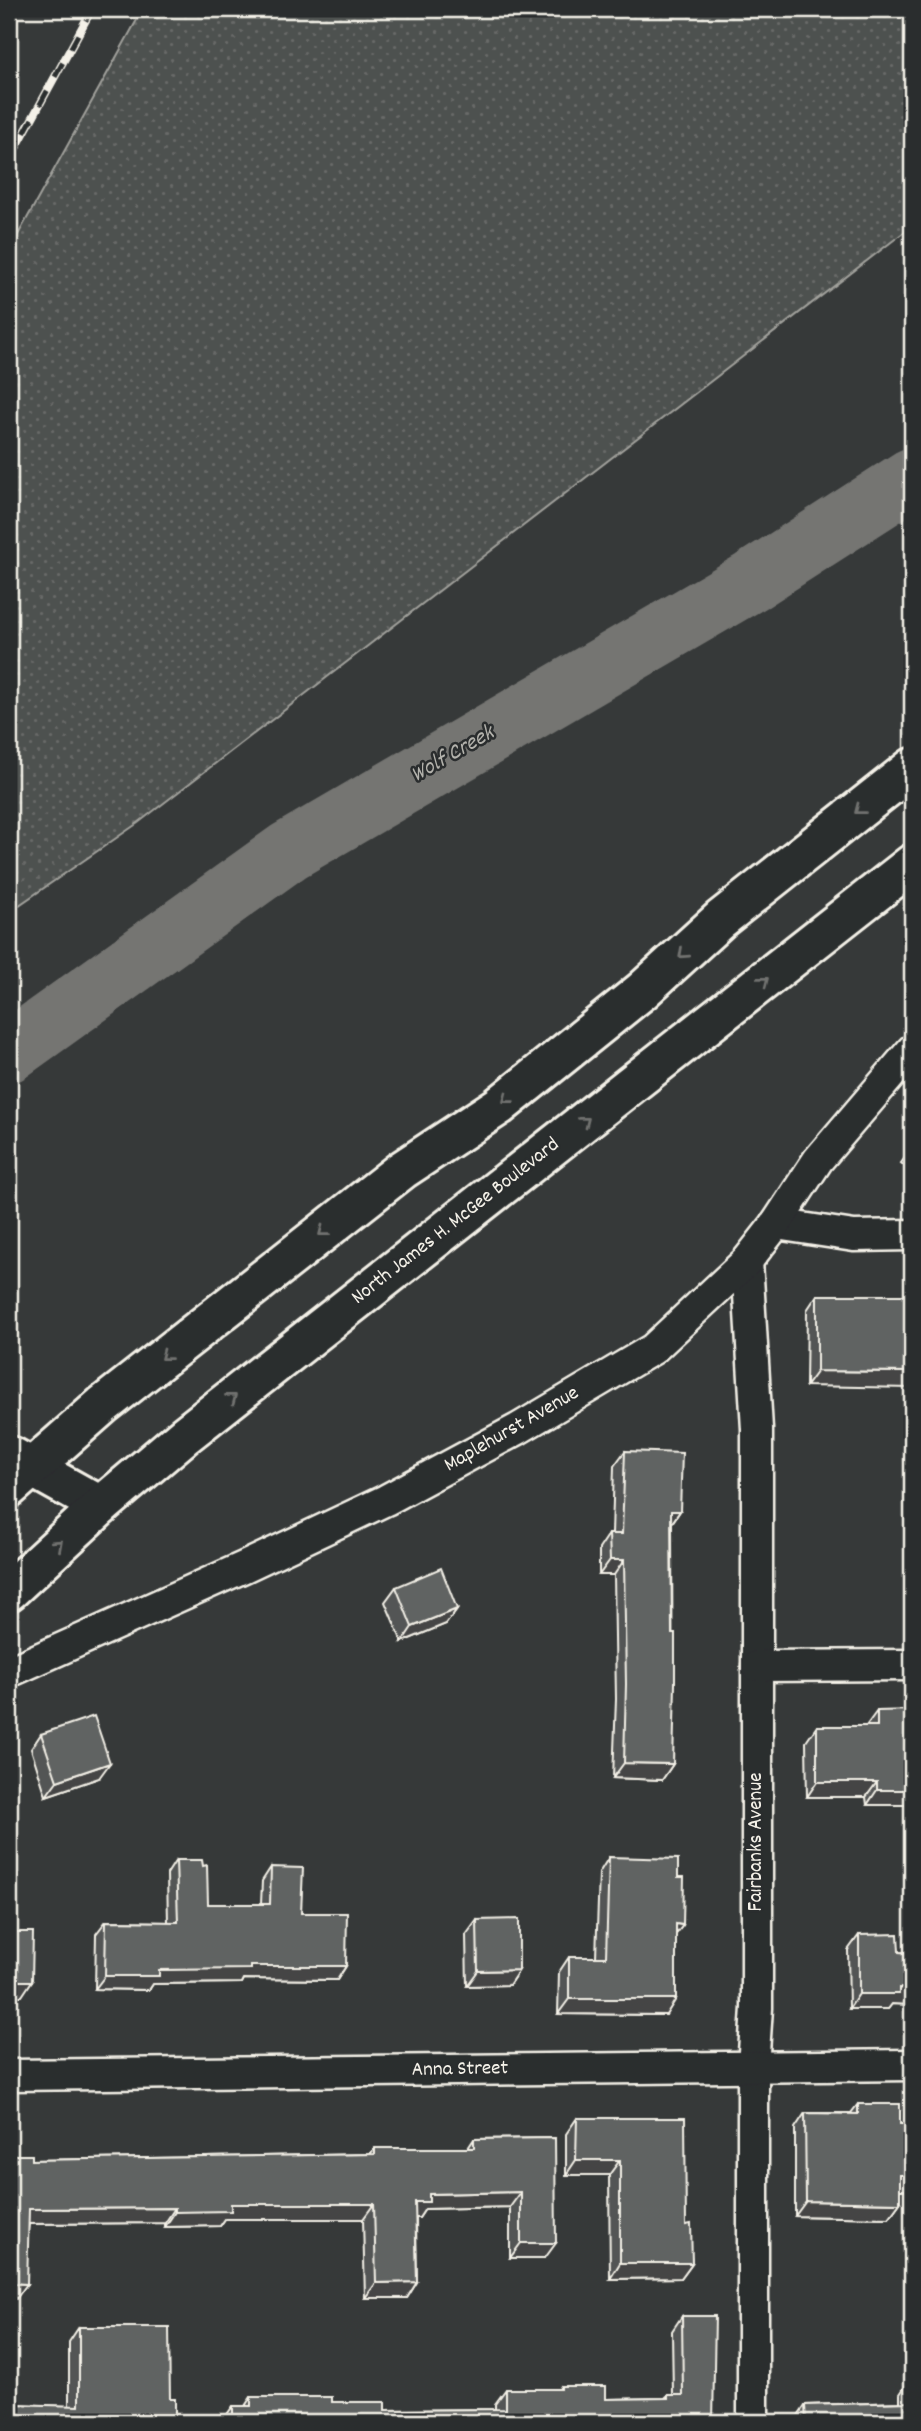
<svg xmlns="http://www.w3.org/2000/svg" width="921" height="2431" viewBox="0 0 921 2431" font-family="Dekko,sans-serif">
<defs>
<pattern id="grass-dots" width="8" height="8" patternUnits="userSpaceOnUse" patternTransform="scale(1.75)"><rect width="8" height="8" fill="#4e514f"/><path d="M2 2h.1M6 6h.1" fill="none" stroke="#686a68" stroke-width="1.8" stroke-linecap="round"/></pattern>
</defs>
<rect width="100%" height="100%" fill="#363939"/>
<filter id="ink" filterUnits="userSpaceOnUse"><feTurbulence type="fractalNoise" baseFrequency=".0143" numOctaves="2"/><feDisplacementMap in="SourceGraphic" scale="14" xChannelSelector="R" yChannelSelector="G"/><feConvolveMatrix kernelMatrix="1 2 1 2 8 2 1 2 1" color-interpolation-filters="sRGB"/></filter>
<g filter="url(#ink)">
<!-- grass -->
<path fill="url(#grass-dots)" stroke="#a1a19c" stroke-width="2" d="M143,9h769v217l-774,597 -129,89v-661z"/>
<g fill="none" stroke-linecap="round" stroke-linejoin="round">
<!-- river -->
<path stroke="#757572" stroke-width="61" d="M9,1052l280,-201 463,-270 160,-103"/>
<!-- minor casing -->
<g stroke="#f4f1e8" stroke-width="35">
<g id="minor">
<path d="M776,1224l78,12 58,-1"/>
<path d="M747,1261l10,168v579l-4,59v355"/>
<path d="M757,1666l155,-1"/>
<path d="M9,1672l235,-105 142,-67 132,-71 135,-80 94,-88 29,-37 42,-64 94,-110"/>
<path d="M9,2075l903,-10"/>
</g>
</g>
<!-- secondary casing -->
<g stroke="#f4f1e8" stroke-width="44">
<g id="secondary">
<path d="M11,1456l90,50"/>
<path d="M9,1488l94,-83 299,-235 97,-64 143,-115 79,-72 191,-151"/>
<path d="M9,1591l92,-85 84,-71 727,-571"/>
</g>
</g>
<!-- minor -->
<use href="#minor" stroke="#2a2d2e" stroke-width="30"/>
<!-- secondary -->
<use href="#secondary" stroke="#2a2d2e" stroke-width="38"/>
<!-- rail casing -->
<g stroke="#f4f1e8" stroke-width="8">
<path id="rail" d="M9,161l83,-152"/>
</g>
<!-- rail -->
<use href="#rail" stroke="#2a2d2e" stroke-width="5" stroke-dasharray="16" stroke-linecap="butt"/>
</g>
<!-- wall -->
<g fill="#535554" stroke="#f4f1e8" stroke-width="2">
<path d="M912,1148v24l-11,-9z"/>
<path d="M817,1295h95l-106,91 1,-76z"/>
<path d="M625,1451l55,60 -8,12 1,241 -11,16 -49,-2 3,-79 -2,-124h-15v-26l10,-15h3l2,-68z"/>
<path d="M396,1587l61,22 -11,15 -44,18 -17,-40z"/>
<path d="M877,1711l35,94h-45l-1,-8h-59l-1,-55 11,-16h49z"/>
<path d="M41,1734l58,44 -53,18 -15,-47z"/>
<path d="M609,1857l69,20 5,48 -7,9 -10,81 -108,-1 1,-42 10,-15h27l3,-84z"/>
<path d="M176,1860l32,44h53l1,-23 9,-14 30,46 45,53 -9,14 -93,-1 -2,4 -89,1 -4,6 -54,-1 1,-55 10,-13 62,1 -1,-48z"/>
<path d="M477,1920l42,50 -10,15 -42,1 -1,-51z"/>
<path d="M859,1935l40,17 13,1v52l-20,-1 -4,5h-39l-1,-59z"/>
<path d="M858,2104l42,20 12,66h-12v13l-11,15 -94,-2v-88l10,-15h46z"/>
<path d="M577,2118l109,107 6,38 -11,15 -71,1 -1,-104h-43v-41z"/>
<path d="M555,2138l-10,120h-35v-51l-85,2 -6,9h-3l1,64 -10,16h-42l-2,-79h-138l-5,7 -55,1v-4l-136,1 -13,75 16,-139 338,-6 5,-6h93l6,-9z"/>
<path d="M682,2316l31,106h-704l3,-18 57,2v-64l10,-15 91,72 5,20 48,1 10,-14h12l6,-9 81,5 53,8 110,-1v-5l11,-15h53l2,-3 45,13 59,-1 3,-3h5l-1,-64z"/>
<path d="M910,2379l2,43h-117v-2l10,-15 95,-3v-8z"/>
</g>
<!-- shaded-wall -->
<g fill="#444545" stroke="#f4f1e8" stroke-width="2">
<path d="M817,1371l95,1v16l-106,-2z"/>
<path d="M671,1511h9l-11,16z"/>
<path d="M610,1560h14l-10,15h-15z"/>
<path d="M457,1609l-11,15 -44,18 10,-15z"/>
<path d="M110,1763l-11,15 -53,18 11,-15z"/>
<path d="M624,1763l49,1 -11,16 -49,-2z"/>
<path d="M817,1782h60l-11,15h-59z"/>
<path d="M877,1790h35v15h-45z"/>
<path d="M676,1924l7,1 -11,15z"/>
<path d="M251,1966h95l-9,14 -93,-1 -2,4 -89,1 -4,6 -54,-1 10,-13 54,-6z"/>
<path d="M519,1970l-10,15 -42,1 11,-15z"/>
<path d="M9,1981h23l-10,15h-13z"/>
<path d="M899,1988l13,1v16l-20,-1 -4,5h-39l10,-15z"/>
<path d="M569,1999h107l-10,16 -108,-1z"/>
<path d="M576,2160h44l-11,15h-43z"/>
<path d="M900,2175h12v15h-23z"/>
<path d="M521,2192l-11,15 -85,2 -6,9h-14l10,-16 14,-8z"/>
<path d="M806,2201l94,2 -11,15 -94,-2z"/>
<path d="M231,2204h143l-11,15h-138l-5,7 -55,1 10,-15z"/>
<path d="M175,2208l-10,15 -146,1 10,-15z"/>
<path d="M521,2243h35l-11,15h-35z"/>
<path d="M620,2263h72l-11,15 -71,1z"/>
<path d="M417,2282l-10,16h-42l11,-15z"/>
<path d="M9,2283l18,1 -11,15h-7z"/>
</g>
<!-- building -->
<g fill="#616362" stroke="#f4f1e8" stroke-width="2">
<path d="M817,1295h95v77l-95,-1z"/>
<path d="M625,1451l57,2 -2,58h-9l1,123h3v50l-2,80 -49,-1 2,-79 -2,-124h-14l-1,-26h13z"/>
<path d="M441,1568l16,41 -45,18 -16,-40z"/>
<path d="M912,1710v80h-35v-8h-60v-56h60v-15z"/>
<path d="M94,1716l16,47 -53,18 -16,-47z"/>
<path d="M609,1857l69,2v18h6l-1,48 -7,-1v75h-107v-42h37z"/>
<path d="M176,1860h26l1,6 4,-1 1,39h62l1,-37 32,1 -2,45h46l-1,53h-95v3l-92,1v6h-54l1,-55 72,1z"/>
<path d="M519,1919v51l-41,1 -1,-51z"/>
<path d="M9,1932h24l-1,49h-23z"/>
<path d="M898,1934l1,18 13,1v36l-13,-1v6h-40v-59z"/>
<path d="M858,2104h42v20h12v51h-12v28l-94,-2 -1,-88 53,1z"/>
<path d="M577,2118h108l1,107 5,-1 1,39h-72v-103h-44z"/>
<path d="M555,2138l1,105h-35v-51l-92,2v8h-14l2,80 -41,1 -2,-79h-143v7l-56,1v-4l-146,1 -2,75 -18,-1v-128h23v5l343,-6v-6h99v-9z"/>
<path d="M682,2316h33l-2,106h-704v-23h3v5l67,2v-79h90l1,72h5v20l58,2v-15h18v-9h81v5h53v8l121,-1v-20h55v-3h45v13l62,-1v-3h15z"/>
<path d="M9,2326l1,1 -1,54z"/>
<path d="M910,2379h2v43h-106l-1,-17 105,-3z"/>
</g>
<!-- one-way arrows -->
<defs><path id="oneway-chevron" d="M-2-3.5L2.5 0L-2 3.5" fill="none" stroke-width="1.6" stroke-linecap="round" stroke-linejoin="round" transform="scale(1.75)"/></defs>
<g stroke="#71726f">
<use href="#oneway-chevron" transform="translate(859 810) rotate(142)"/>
<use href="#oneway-chevron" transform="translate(683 954) rotate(138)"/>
<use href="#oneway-chevron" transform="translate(764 981) rotate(-38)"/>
<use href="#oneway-chevron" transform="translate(507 1099) rotate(142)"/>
<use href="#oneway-chevron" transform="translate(585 1121) rotate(-38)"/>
<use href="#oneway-chevron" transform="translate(323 1232) rotate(142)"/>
<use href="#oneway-chevron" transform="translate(165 1356) rotate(142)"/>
<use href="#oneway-chevron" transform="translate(232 1398) rotate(-38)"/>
<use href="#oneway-chevron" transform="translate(58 1544) rotate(-42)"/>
</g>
</g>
<g text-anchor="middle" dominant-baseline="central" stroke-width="5" stroke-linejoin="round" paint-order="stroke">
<!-- street labels -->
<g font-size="21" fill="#f4f1e8" stroke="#2a2d2e">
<text transform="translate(456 1222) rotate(-38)">North James H. McGee Boulevard</text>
<text transform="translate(512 1430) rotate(-30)">Maplehurst Avenue</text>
<text transform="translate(757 1842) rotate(-90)">Fairbanks Avenue</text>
<text transform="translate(460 2070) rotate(-1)">Anna Street</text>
</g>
<!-- water labels -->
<g font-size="23" font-style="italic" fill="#b4b3ad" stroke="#2a2d2e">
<text transform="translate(453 755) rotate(-30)">Wolf Creek</text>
</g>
</g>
<!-- margin -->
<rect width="921" height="2431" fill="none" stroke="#2a2d2e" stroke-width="35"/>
<rect x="18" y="18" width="886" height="2396" fill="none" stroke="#f4f1e8" stroke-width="2.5" filter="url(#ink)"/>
</svg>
